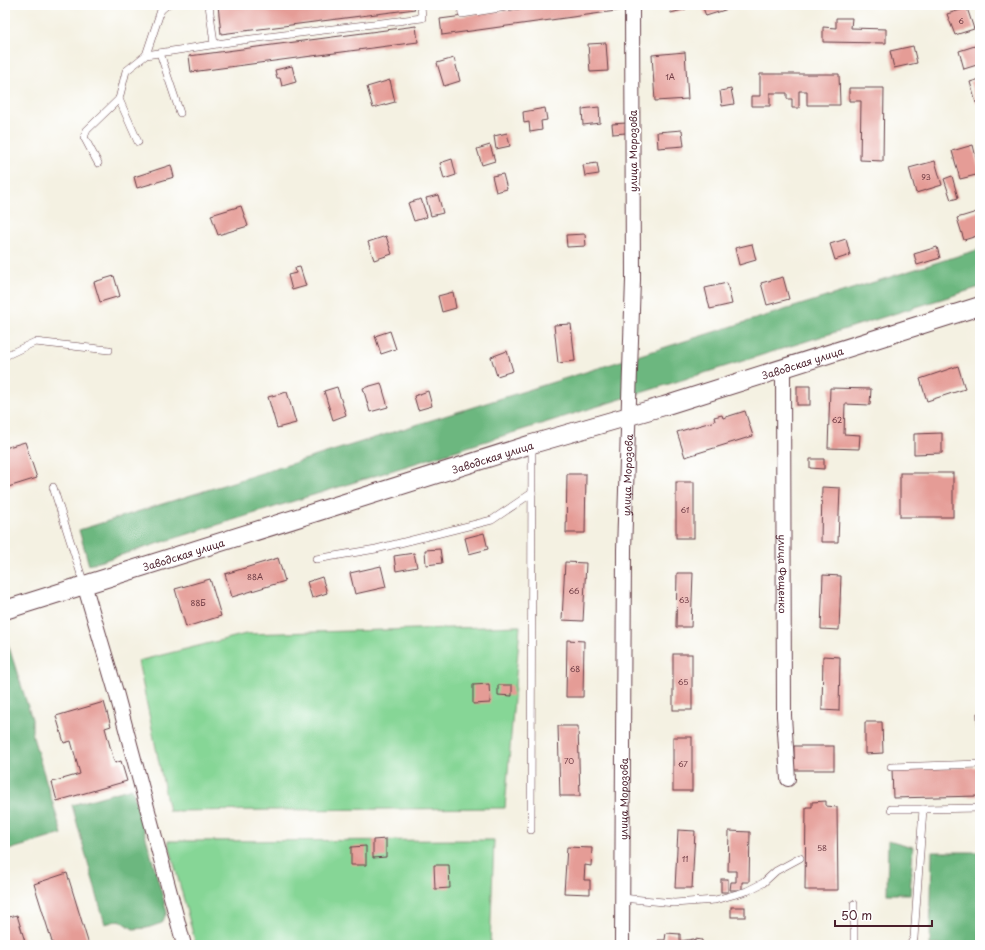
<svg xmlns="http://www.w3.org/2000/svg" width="985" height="950" viewBox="0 0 985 950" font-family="'Playpen Sans',sans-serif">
<rect width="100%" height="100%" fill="#fff"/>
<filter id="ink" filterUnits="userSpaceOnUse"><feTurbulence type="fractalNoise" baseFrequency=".025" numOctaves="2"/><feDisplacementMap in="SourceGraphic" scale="8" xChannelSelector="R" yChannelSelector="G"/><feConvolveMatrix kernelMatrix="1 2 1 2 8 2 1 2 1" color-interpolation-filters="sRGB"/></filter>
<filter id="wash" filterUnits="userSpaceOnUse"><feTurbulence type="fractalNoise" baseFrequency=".012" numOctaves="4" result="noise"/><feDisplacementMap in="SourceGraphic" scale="16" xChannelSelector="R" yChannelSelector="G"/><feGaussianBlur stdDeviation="0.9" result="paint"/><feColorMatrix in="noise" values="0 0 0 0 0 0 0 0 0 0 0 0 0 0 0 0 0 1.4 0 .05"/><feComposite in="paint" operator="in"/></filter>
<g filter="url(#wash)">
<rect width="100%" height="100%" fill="#f4f1e2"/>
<!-- green -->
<g fill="#86d696" stroke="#687a60">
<path d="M520,626l-15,182 -336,3 -31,-150 108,-27z"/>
<path d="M494,840l-4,105h-294l-28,-104z"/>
</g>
<!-- forest -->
<g fill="#6cb77f" stroke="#5b6b55">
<path d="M980,249v38l-891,278 -10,-35z"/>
<path d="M5,635l27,84v15l30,100 -57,17z"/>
<path d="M132,788l35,124 -5,11 -15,5 -14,1 -13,-9 -15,4 -33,-119z"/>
<path d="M888,840l25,7 -3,47h-23z"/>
<path d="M932,852h48v93h-50z"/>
</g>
<g id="blocks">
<!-- building -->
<g fill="#e59c96">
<path d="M218,5h196l1,4 -194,25z"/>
<path d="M548,5h74l1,5 -181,25 -2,-16z"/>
<path d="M669,5h16l1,4 -15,4z"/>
<path d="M702,5h28l1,3 -25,8z"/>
<path d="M967,8l7,21 -19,6 -8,-21z"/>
<path d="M836,18h16l-1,10 35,1v14l-63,-1v-15l13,1z"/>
<path d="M416,26l2,16 -227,30 -2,-16z"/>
<path d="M606,43l2,28 -18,1 -2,-28z"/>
<path d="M978,45l2,19 -16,5 -5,-18z"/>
<path d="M913,46l4,17 -23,5 -4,-17z"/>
<path d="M685,52l3,47 -33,2 -3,-46z"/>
<path d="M454,58l6,23 -16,5 -7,-23z"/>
<path d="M292,66l4,16 -14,4 -2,-8h-3l-2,-8z"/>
<path d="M760,74h79l1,31h-33v-14h-8v17h-7v-9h-5v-6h-17v13h-19v-10h9z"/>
<path d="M980,79v23l-4,1 -6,-21z"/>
<path d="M390,80l5,22 -22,6 -6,-21z"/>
<path d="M849,88h35l-1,73 -23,-1 1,-59h-12z"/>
<path d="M731,89l3,15 -12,2 -2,-15z"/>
<path d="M599,107l1,16 -17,2 -1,-16z"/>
<path d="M545,108l2,12 -6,1 1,9 -12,2 -1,-10 -5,1 -1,-11z"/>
<path d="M626,123v10l-13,1 -1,-10z"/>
<path d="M682,130l2,16 -26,2 -1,-16z"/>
<path d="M507,133l3,13 -14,3 -2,-13z"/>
<path d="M490,145l5,16 -13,4 -5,-16z"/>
<path d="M973,145l7,29 -20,5 -8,-28z"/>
<path d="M452,159l4,16 -12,4 -4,-16z"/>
<path d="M935,161l7,24 -26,8 -7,-25z"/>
<path d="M597,163l2,11 -14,2 -2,-11z"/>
<path d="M171,165l3,12 -37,11 -3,-11z"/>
<path d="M503,174l4,15 -11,3 -4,-16z"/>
<path d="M952,176l6,22 -7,2 -7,-21z"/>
<path d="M438,195l5,18 -12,3 -5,-18z"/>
<path d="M421,199l6,18 -13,4 -6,-18z"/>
<path d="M241,206l7,20 -30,9 -7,-20z"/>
<path d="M980,211v24l-16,5 -7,-22z"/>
<path d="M585,234l1,12 -19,1 -1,-12z"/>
<path d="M386,236l6,18 -18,6 -6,-18z"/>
<path d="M846,239l4,16 -15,5 -5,-16z"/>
<path d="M752,244l4,16 -17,5 -4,-17z"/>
<path d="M937,247l3,11 -23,7 -3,-11z"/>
<path d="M300,267l6,19 -14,4 -4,-15 8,-2 -1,-5z"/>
<path d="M114,276l6,20 -20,6 -6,-20z"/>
<path d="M783,277l6,22 -22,6 -6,-22z"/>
<path d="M727,283l5,21 -22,5 -5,-21z"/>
<path d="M453,292l3,16 -14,4 -4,-16z"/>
<path d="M571,324l4,37 -17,2 -4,-38z"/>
<path d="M390,331l6,18 -15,5 -6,-18z"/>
<path d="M507,351l6,20 -16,5 -6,-19z"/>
<path d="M958,366l7,23 -38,12 -7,-22z"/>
<path d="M381,383l7,24 -18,5 -7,-24z"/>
<rect x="797" y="386" width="13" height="19"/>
<path d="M337,387l9,28 -13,5 -9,-29z"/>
<path d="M830,388l41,1 -1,16 -25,-1 -1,30 16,1 -1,14 -31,-1z"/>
<path d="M428,391l4,15 -14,4 -4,-14z"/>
<path d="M287,392l9,31 -19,5 -9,-31z"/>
<path d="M745,411l8,25 -68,21 -8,-25 38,-11 -1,-4 8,-2 1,3z"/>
<path d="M942,433v20l-28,1v-20z"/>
<path d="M25,442l12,36 -32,10v-40z"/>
<path d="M810,459h14v10l-14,-1z"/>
<rect x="900" y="473" width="53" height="44"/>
<path d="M567,474h19l-1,59h-19z"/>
<rect x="676" y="482" width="18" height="56"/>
<path d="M822,487l18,1 -2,54h-17z"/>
<path d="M484,533l4,16 -19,5 -4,-16z"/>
<path d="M440,549l2,14 -16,2 -1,-15z"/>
<path d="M414,553l3,14 -21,4 -2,-15z"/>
<path d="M278,558l7,23 -53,16 -7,-23z"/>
<path d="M565,562l21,1 -3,58 -21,-1z"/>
<path d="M381,566l5,21 -31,7 -5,-21z"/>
<path d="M677,573h16l-2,54h-15z"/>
<path d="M823,575l18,1 -2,54 -18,-1z"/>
<path d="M322,577l5,16 -15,5 -5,-16z"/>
<path d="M210,579l11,37 -35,11 -11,-38z"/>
<path d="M567,640l17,1 -1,56h-17z"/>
<rect x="673" y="654" width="19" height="56"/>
<path d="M823,656l17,1 -1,54 -17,-1z"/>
<path d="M489,684l1,19 -17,1v-19z"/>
<path d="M498,685h14v11l-14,-1z"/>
<path d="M104,702l7,24 -6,2 9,33 1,2 6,-2 6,20 -70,20 -5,-19 28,-8 -9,-33 -7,2 -8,-27z"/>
<path d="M977,713h3v27h-2z"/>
<path d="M865,722h17l1,31 -18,1z"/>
<path d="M558,726h20l2,70h-20z"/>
<rect x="673" y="737" width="19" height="54"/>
<rect x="794" y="746" width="40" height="24"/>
<path d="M980,767v29l-87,2 -1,-29z"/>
<path d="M826,801v5l11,1 1,83h-33l1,-83h6v-5z"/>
<path d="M678,830l17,1 -3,57h-17z"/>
<path d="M729,831l21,1 -1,50h-7v8h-12l1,-8h5v-11h-8z"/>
<path d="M386,839v18l-13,1v-18z"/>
<path d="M366,846v19h-15v-18z"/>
<path d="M567,847l25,1 -1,18 -6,-1 -1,15h6v14l-26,-1z"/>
<path d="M434,865h15l1,23 -15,1z"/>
<path d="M67,873l22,72h-36l-19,-61z"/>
<rect x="721" y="879" width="7" height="13"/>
<rect x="731" y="907" width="14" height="10"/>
<path d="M17,915l9,30h-21v-27z"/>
<path d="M666,933l14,1v7l14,-2v6h-36v-5h7z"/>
<path d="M695,939l7,1v5h-7z"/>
</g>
</g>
</g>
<g filter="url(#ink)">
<use href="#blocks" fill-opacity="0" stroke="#643e46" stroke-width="1"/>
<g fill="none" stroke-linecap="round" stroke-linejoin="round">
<!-- service casing -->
<g stroke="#643e46" stroke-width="8">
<g id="service">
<path d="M209,5l5,39"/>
<path d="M461,5l1,9 58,-9"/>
<path d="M160,53l20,60"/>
<path d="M146,55l15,-45 6,-5"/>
<path d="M119,99l19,43"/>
<path d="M98,163l-14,-26 3,-7 32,-31 7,-28 20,-16 97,-15 179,-22 -1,-13"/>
<path d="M5,356l30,-14 74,8"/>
<path d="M53,487l31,97"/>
<path d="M316,559l60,-10 116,-29 40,-27"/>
<path d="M891,767l89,-3"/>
<path d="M891,809h32"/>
<path d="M531,830l1,-386"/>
<path d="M622,898l52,5 41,-3 32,-9 16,-8 13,-12 24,-13"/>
<path d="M854,904v41"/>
<path d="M910,945l4,-7 9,-129 57,-1"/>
</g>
</g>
<!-- minor casing -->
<g stroke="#643e46" stroke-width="16">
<g id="minor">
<path id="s1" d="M783,368l1,348 4,63"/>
<path d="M84,584l32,108 68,253"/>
<path id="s2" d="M622,945l2,-395 9,-270 -1,-275"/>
</g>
</g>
<!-- tertiary casing -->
<g stroke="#643e46" stroke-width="20">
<g id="tertiary">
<path id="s3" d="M5,610l527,-166 132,-38 316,-100"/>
</g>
</g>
<!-- service -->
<use href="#service" stroke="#fff" stroke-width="7"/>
<!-- minor -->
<use href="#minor" stroke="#fff" stroke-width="14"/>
<!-- tertiary -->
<use href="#tertiary" stroke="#fff" stroke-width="18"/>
</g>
</g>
<g text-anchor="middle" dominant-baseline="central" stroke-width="4" stroke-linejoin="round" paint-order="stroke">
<!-- number labels -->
<g font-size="8" fill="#713e46">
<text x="961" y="21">6</text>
<text x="670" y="77">1А</text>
<text x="926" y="177">93</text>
<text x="837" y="420">62</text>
<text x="685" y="510">61</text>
<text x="255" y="577">88А</text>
<text x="574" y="591">66</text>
<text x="684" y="600">63</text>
<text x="198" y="603">88Б</text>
<text x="575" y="669">68</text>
<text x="683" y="682">65</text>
<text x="569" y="761">70</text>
<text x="683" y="764">67</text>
<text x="822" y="848">58</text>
<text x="685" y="859">11</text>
</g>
<!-- street labels -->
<g font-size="10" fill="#4a1f2b" stroke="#fff">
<text transform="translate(632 151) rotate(-90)">улица Морозова</text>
<text stroke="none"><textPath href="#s3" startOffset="835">Заводская улица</textPath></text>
<text stroke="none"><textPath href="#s3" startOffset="511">Заводская улица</textPath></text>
<text stroke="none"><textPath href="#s2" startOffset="470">улица Морозова</textPath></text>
<text stroke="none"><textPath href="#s3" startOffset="187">Заводская улица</textPath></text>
<text stroke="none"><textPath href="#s1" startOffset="206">улица Фещенко</textPath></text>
<text stroke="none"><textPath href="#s2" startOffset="146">улица Морозова</textPath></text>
</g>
</g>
<!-- margin -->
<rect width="985" height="950" fill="none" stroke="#fff" stroke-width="20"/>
<!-- scale -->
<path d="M835 920v6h97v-6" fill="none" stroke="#4a1f2b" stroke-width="2"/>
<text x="841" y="920" font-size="12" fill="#4a1f2b" stroke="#ffffff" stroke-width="3" paint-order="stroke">50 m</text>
</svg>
